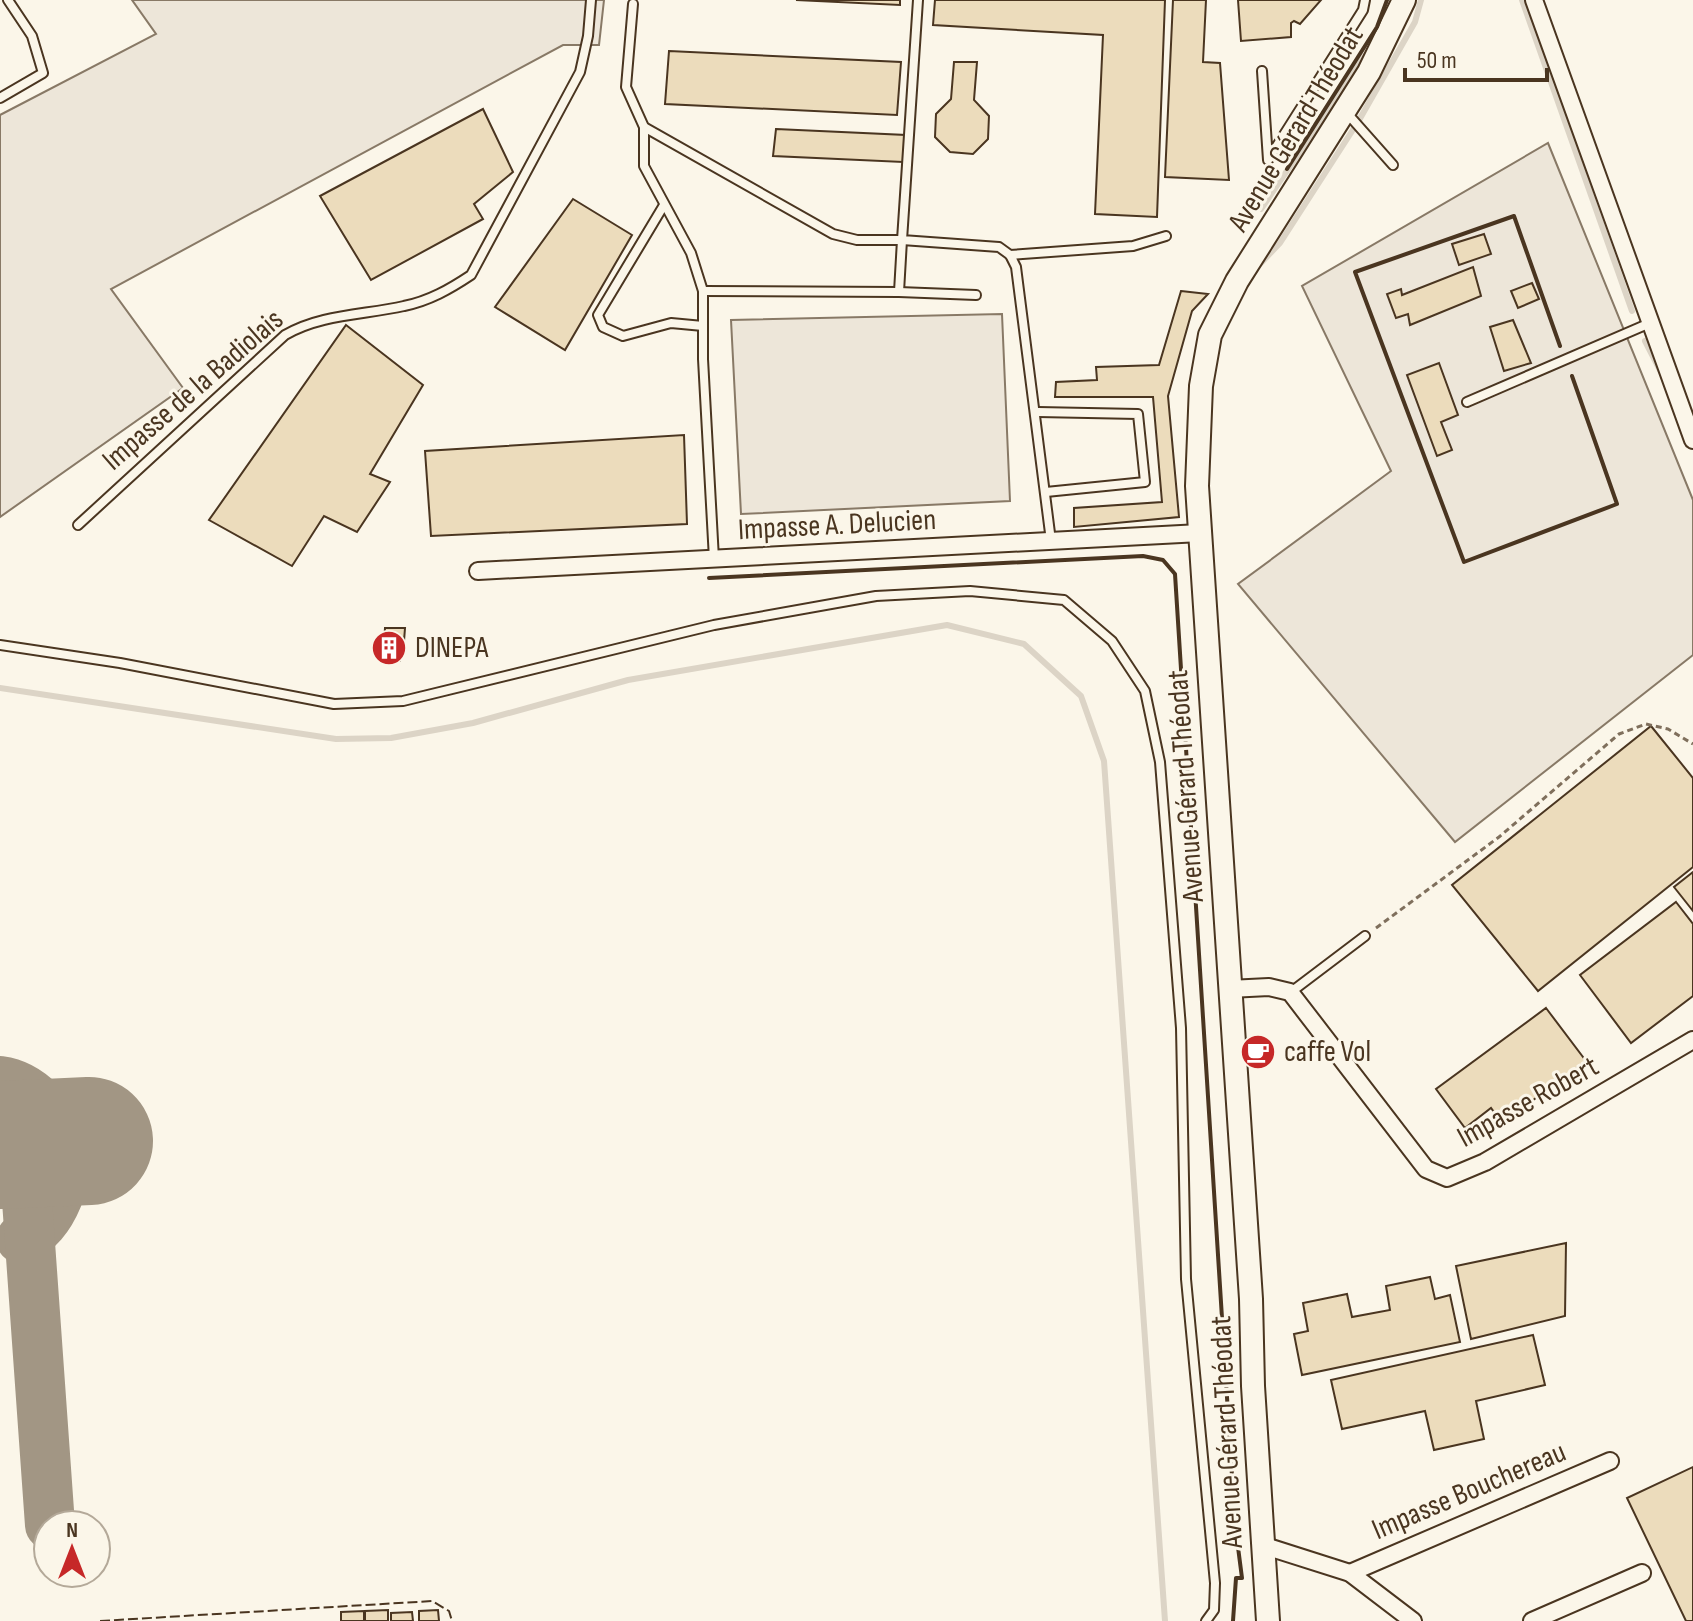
<svg xmlns="http://www.w3.org/2000/svg" width="1693" height="1621" viewBox="0 0 1693 1621" font-family="'Sofia Sans Condensed',sans-serif">
<rect width="100%" height="100%" fill="#fbf6e9"/>
<!-- green -->
<g fill="#ede6d9" stroke="#887966" stroke-width="2">
<path d="M132,0h472l-5,45h-36l-452,244 72,99 -183,129v-402l156,-81z"/>
<path d="M1548,143l145,357v155l-238,187 -217,-258 153,-113 -89,-185z"/>
<path d="M1002,314l8,187 -269,13 -10,-194z"/>
</g>
<g fill="none" stroke-linecap="round" stroke-linejoin="round">
<!-- stream -->
<g stroke="#dcd4c6" stroke-width="6">
<path d="M1522,0l110,311"/>
<path d="M1358,122l57,-100 6,-22"/>
<path d="M1261,209l104,-153"/>
<path d="M1260,264l20,-21 76,-118"/>
<path d="M1645,341l16,31"/>
<path d="M0,688l336,51 55,-1 82,-15 155,-43 319,-55 77,19 57,52 23,65 61,860"/>
</g>
<!-- taxiway -->
<g stroke="#a29684" stroke-width="50">
<path d="M0,1081c30,4 56,32 63,62 9,31 -10,84 -42,96"/>
<path d="M23,1144l27,381"/>
</g>
<!-- runway -->
<path stroke="#a29684" stroke-width="128" d="M0,1145l89,-4"/>
</g>
<!-- building -->
<g fill="#ecdcbc" stroke="#4a3520" stroke-width="2">
<path d="M796,0h104v5z"/>
<path d="M935,0h230l-8,217 -62,-3 8,-179 -170,-10z"/>
<path d="M1173,0h33l-3,62 17,1 9,117 -64,-3z"/>
<path d="M1238,0h83l-21,24 -6,-3 -3,2v14l-50,4z"/>
<path d="M669,51l232,11 -4,53 -232,-11z"/>
<path d="M954,62h23l-3,38 15,16 -1,23 -15,15 -23,-2 -15,-15 1,-23 15,-15z"/>
<path d="M483,109l30,63 -39,32 9,15 -112,61 -51,-84z"/>
<path d="M776,129l130,6 -3,27 -130,-6z"/>
<path d="M573,199l59,36 -67,115 -70,-43z"/>
<path d="M1484,234l7,20 -32,11 -7,-21z"/>
<path d="M1473,267l8,29 -71,29 -2,-11 -12,4 -9,-24 14,-5 1,6z"/>
<path d="M1532,283l7,16 -21,9 -7,-17z"/>
<path d="M1181,291l27,3 -16,17 -24,85 11,121 -105,10v-19l88,-6 -9,-105h-98l1,-15 41,-2 -1,-13 63,-2z"/>
<path d="M1513,320l18,43 -27,8 -14,-44z"/>
<path d="M346,325l77,60 -53,89 20,8 -33,50 -33,-16 -32,50 -83,-46z"/>
<path d="M1439,363l19,52 -17,7 11,28 -15,6 -30,-81z"/>
<path d="M684,435l3,89 -256,12 -6,-85z"/>
<path d="M385,628h20l-1,13 -4,2v18h-14l-1,-10h-8v-7h7z"/>
<path d="M1651,726l42,52v89l-155,124 -86,-106z"/>
<path d="M1693,872v39l-19,-24z"/>
<path d="M1676,902l17,22v72l-62,47 -51,-68z"/>
<path d="M1546,1008l40,53 -84,62 -11,-15 -26,20 -29,-39z"/>
<path d="M1566,1243l-1,73 -94,23 -15,-73z"/>
<path d="M1430,1277l5,22 15,-4 10,47 -158,33 -8,-41 14,-3 -5,-28 44,-9 5,23 38,-7 -4,-24z"/>
<path d="M1533,1335l12,50 -69,16 8,38 -50,11 -9,-39 -83,18 -11,-49z"/>
<path d="M1693,1467v154h-7l-59,-123z"/>
<path d="M388,1610v11h-23v-10z"/>
<path d="M438,1610l1,11h-20v-10z"/>
<path d="M364,1611v10h-23v-9z"/>
<path d="M412,1612l1,9h-22v-8z"/>
</g>
<g fill="none" stroke-linecap="round" stroke-linejoin="round">
<!-- service casing -->
<g stroke="#4a3520" stroke-width="12">
<g id="service">
<path d="M918,0l-16,240 97,7 11,8 6,12 35,274"/>
<path d="M633,4l-7,83 18,40 189,107 24,6h45l-3,52 -196,-1"/>
<path d="M1262,71l6,89 95,-150 2,-10"/>
<path d="M0,98l43,-25 -11,-37 -24,-36"/>
<path d="M1346,112l47,53"/>
<path d="M644,127v39l47,87 12,38v68l11,200"/>
<path d="M664,205l-66,110 5,12 20,9 48,-13 32,3"/>
<path d="M1010,255l123,-9 33,-10"/>
<path d="M899,292l77,3"/>
<path d="M1467,402l183,-79"/>
<path d="M1038,412l100,2 7,68 -99,10"/>
<path d="M78,525l207,-190c36,-21 79,-20 119,-29 25,-5 46,-17 67,-31l109,-203 8,-36 3,-36"/>
<path d="M0,645l120,18 214,41 69,-3 311,-76 162,-29 94,-5 94,9 48,41 33,50 15,71 21,266 5,251 29,304 -1,27 -8,11"/>
<path d="M1291,992l74,-56"/>
</g>
</g>
<!-- minor casing -->
<g stroke="#4a3520" stroke-width="20">
<g id="minor">
<path d="M1534,0l159,440"/>
<path d="M478,571l722,-38"/>
<path d="M1229,989l40,-2 21,5 136,177 21,9 38,-16 208,-122"/>
<path d="M1262,1545l88,28 63,48"/>
<path d="M1350,1573l260,-112"/>
<path d="M1532,1621l110,-48"/>
</g>
</g>
<!-- tertiary casing -->
<g stroke="#4a3520" stroke-width="26">
<path id="tertiary" d="M1268,1621l-15,-235 -2,-87 -54,-813 4,-100 9,-51 27,-54 132,-209 35,-72"/>
</g>
<!-- path -->
<path stroke="#7f6f5c" stroke-width="3" stroke-dasharray="6 4" stroke-linecap="butt" d="M1376,928l123,-91 120,-103 27,-10 22,5 25,15"/>
<!-- service -->
<use href="#service" stroke="#fbf6e9" stroke-width="8"/>
<!-- minor -->
<use href="#minor" stroke="#fbf6e9" stroke-width="16"/>
<!-- tertiary -->
<use href="#tertiary" stroke="#fbf6e9" stroke-width="22"/>
<!-- fence -->
<path stroke="#4a3520" stroke-width="2" stroke-dasharray="10 4" stroke-linecap="butt" d="M100,1621l332,-20 17,10 3,10"/>
<!-- wall -->
<g stroke="#4a3520" stroke-width="4">
<path d="M1287,169l90,-142 10,-27"/>
<path d="M1560,346l-46,-130 -159,56 109,290 153,-58 -45,-128"/>
<path d="M709,578l434,-22 20,4 12,14 60,950 7,54h-6l-3,43"/>
</g>
</g>
<!-- icons -->
<defs>
<g id="building-disc" transform="scale(1.8)"><circle r="9.5" fill="#c62828" stroke="#fbf6e9"/><path d="M-4-6H4V6H1V3H-1V6H-4ZM-2.5-4.3h1.7v1.8h-1.7ZM.8-4.3h1.7v1.8H.8ZM-2.5-1h1.7V.8h-1.7ZM.8-1h1.7V.8H.8Z" fill="#fff"/></g>
<g id="cafe-disc" transform="scale(1.8)"><circle r="9.5" fill="#c62828" stroke="#fbf6e9"/><path d="M-5.5-4.5H6V0H3Q3 3.5 0 3.5H-2.5Q-5.5 3.5-5.5 0ZM3-3.2v2h1.7v-2ZM-6 4.5H4V6H-6Z" fill="#fff"/></g>
</defs>
<g fill-rule="evenodd">
<use href="#building-disc" x="389" y="648"/>
<use href="#cafe-disc" x="1258" y="1052"/>
</g>
<g text-anchor="middle" dominant-baseline="central" stroke-width="6" stroke-linejoin="round" paint-order="stroke">
<!-- street labels -->
<g font-size="30" fill="#4a3520" stroke="#fbf6e9">
<text transform="translate(1296 129) rotate(-59)">Avenue Gérard Théodat</text>
<text transform="translate(193 390) rotate(-41)">Impasse de la Badiolais</text>
<text transform="translate(837 525) rotate(-3)">Impasse A. Delucien</text>
<text transform="translate(1186 786) rotate(-94)">Avenue Gérard Théodat</text>
<text transform="translate(1528 1102) rotate(-29)">Impasse Robert</text>
<text transform="translate(1227 1432) rotate(-93)">Avenue Gérard Théodat</text>
<text transform="translate(1469 1491) rotate(-23)">Impasse Bouchereau</text>
</g>
<!-- poi labels -->
<g font-size="30" fill="#4a3520" stroke="#fbf6e9" text-anchor="start">
<text x="415" y="648">DINEPA</text>
<text x="1284" y="1052">caffe Vol</text>
</g>
</g>
<!-- north arrow -->
<g transform="translate(72 1549)"><circle r="38" fill="#fbf6e9" stroke="#b4a999" stroke-width="2"/>
<path d="M0-6L14 30L0 20L-14 30Z" fill="#c62828"/>
<text y="-12" font-size="22" font-weight="bold" text-anchor="middle" fill="#4a3520">N</text>
</g>
<!-- scale -->
<path d="M1405 68v12h142v-12" fill="none" stroke="#4a3520" stroke-width="4"/>
<text x="1417" y="68" font-size="24" fill="#4a3520" stroke="#fbf6e9" stroke-width="6" paint-order="stroke">50 m</text>
</svg>
